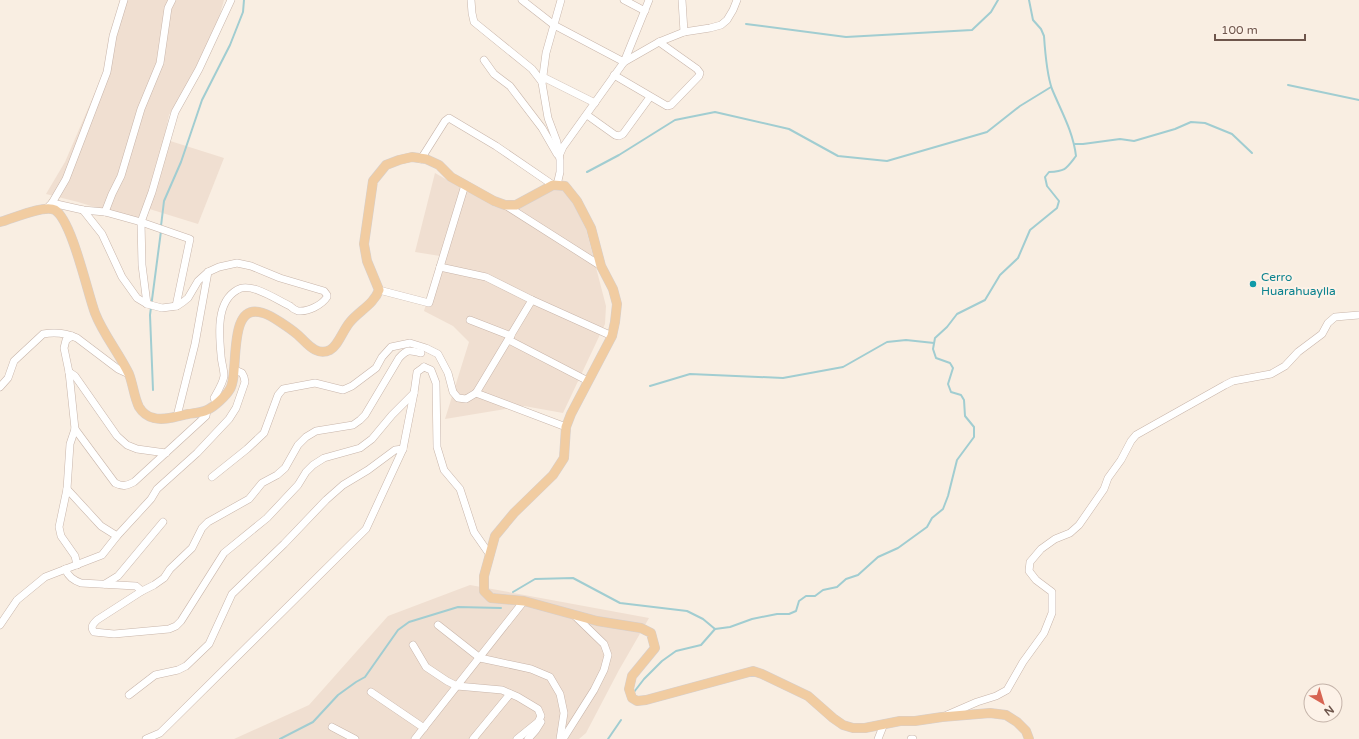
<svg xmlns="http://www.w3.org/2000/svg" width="1359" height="739" viewBox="0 0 1359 739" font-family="'Varela Round',sans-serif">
<rect width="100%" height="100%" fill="#f9eee2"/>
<!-- residential -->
<g fill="#f0dfd1">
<path d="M123,0h101l-8,28 -17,38 -30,49 -5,24 60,19 -26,66 -55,-17 -6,13 -59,-18 -32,-8 19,-32 38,-88 17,-70z"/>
<path d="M435,173l60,34 23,1 34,-19 10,1 11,13 13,26 20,77 -1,18 -42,89 -39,-7 -79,13 24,-77 -16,-16 -29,-15 16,-55 -25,-4z"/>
<path d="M470,585l179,33 -30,52 -33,63 -7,6h-345l75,-34 79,-89z"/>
</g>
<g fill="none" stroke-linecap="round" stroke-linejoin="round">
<!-- stream -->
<g stroke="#a1cdd1" stroke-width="2">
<path d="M746,24l100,13 126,-7 19,-18 7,-12"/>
<path d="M1288,85l71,15"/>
<path d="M1075,144h8l37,-5 14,2 41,-12 16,-7 14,1 27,11 20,19"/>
<path d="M587,172l32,-17 56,-35 40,-8 74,17 49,27 49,5 100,-29 33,-26 31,-19"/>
<path d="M161,226l3,-25 17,-39 21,-62 28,-55 13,-33 1,-12"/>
<path d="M650,386l40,-12 93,4 60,-11 44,-25 19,-2 28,3"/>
<path d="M153,390l-3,-75 11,-84"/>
<path d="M513,592l22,-13 38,-1 47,25 67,8 16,8 12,10"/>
<path d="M634,692l10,-13 18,-18 14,-10 25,-6 14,-16 15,-2 22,-8 25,-5h12l7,-3 3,-10 7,-5h9l8,-6 14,-3 9,-8 12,-4 20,-18 20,-9 29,-21 5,-9 11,-9 5,-13 9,-36 17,-23v-10l-9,-11 -1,-16 -3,-5 -10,-3 -3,-8 5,-16 -3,-5 -14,-5 -3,-9 2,-11 12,-11 10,-13 28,-14 15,-25 18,-17 12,-28 27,-22 2,-7 -12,-15 -2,-9 4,-5c17,-1 17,-3 27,-16 -3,-25 -15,-45 -24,-67 -5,-14 -7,-38 -8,-53l-3,-7 -8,-9 -4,-20"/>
<path d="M280,739l33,-17 25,-27 18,-13 9,-5 33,-47 11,-8 49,-15 43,1"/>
<path d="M608,739l13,-19"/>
</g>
<!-- minor casing -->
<g stroke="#c8b5aa" stroke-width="8">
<g id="minor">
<path d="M471,0l1,13 2,9 58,47 10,13"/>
<path d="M522,0l32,25 70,37 25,-62"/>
<path d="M624,0l21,11"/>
<path d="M682,0l2,32"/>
<path d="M484,60l10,14 16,12 32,42 15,26"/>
<path d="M614,75l53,31 4,-1 28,-29 1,-3 -3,-4 -38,-27"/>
<path d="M543,77l52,26"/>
<path d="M587,115l28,20 4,1 4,-2 27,-37"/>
<path d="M559,156l4,-9 61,-85 35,-20 25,-10 26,-4 11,-3 6,-5 6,-10 4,-10"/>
<path d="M421,159l24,-38 4,-3 47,28 57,39"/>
<path d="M557,185l3,-13v-12l-3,-18 -9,-24 -6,-35 4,-30 15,-53"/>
<path d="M52,203l31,7 22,2 36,10 49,17 -14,67"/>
<path d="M505,205l96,61"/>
<path d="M46,209l6,-6 14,-24 41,-107 6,-36 11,-36"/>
<path d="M83,210l19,24 20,43 15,21 10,6 15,4 15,-2 6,-4 5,-4 10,-17 10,-9 11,-5 18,-4 14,3 29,12 44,13 3,4v2c-5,8 -19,15 -29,14 -3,-1 -6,-3 -8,-5 -13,-6 -40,-25 -53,-16 -21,12 -18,44 -16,65 0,6 3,14 3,21 -1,7 -6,15 -10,22l2,5"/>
<path d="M105,212l7,-18 9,-18 20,-67 19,-46 8,-55 4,-8"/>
<path d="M440,267l46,10 46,23 80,36"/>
<path d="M379,290l50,13 36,-118"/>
<path d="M147,304l-5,-39 -1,-43 11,-30 23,-80 24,-43 32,-69"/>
<path d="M470,320l41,16"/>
<path d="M72,336l-6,4 -2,8 5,24 6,57 -5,15 -3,45 -8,38 2,9 14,20 2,9"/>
<path d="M509,340l79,41"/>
<path d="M424,367l7,3 5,13 1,64 7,23 16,19 14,43 16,23"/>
<path d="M69,372l6,4 42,60 10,9 10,4 29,4"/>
<path d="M0,387l8,-9 6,-17 29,-27c11,-2 23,-1 34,4l41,31 11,5"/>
<path d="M414,393l-22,22 -20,24 -12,9 -36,10 -11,7 -7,7 -8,13 -31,33 -43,35 -43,68 -5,5 -7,3 -55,5 -20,-2c-4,-5 -1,-8 3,-12l45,-29 12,-6 10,-7 6,-9 22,-21 10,-20 6,-6 41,-23 13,-16 15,-8 8,-7 13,-23 8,-8 10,-6 37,-6 7,-5 5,-5 34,-57c8,-9 11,-8 22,-5"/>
<path d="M476,393l90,34"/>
<path d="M177,416l18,-72 13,-72"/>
<path d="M75,429l40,54c8,4 11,3 19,-1l72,-66 1,-6"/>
<path d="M212,477l35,-28 17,-16 14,-38 5,-6 32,-6 28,7 9,-4 24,-18 6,-11 9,-10 19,-4 16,5 12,6 10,19 5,19 5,6 8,1 10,-6 56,-93"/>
<path d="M67,489l34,37 16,10"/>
<path d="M65,569c4,8 8,11 16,14l55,3 6,5"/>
<path d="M105,584l13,-8 45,-54"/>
<path d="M0,625l17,-25 28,-23 57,-22 15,-19 34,-37 6,-10 40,-36 32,-34 7,-11 9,-26 -1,-5 -2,-4 -7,-3"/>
<path d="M438,625l42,33 51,11 19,8 10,17 4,19 -4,26"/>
<path d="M413,645l13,22 21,14 10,5 45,4 16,7 20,12 3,7 -3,6 -21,17"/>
<path d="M371,692l53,36"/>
<path d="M129,695l26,-20 23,-5 8,-4 23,-22 23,-50 52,-50 42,-44 17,-15 25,-15 27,-20 8,-1"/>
<path d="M947,715l30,-13 19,-6 11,-6 16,-28 21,-29 8,-20v-21l-16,-12 -7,-9 1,-9 11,-13 14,-10 15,-6 9,-8 25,-36 4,-11 13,-18 10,-19 5,-6 89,-50 8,-4 38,-7 14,-8 13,-14 24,-18 6,-11 7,-6 24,-2"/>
<path d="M332,727l23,12"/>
<path d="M146,739l14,-6 206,-204 37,-80 11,-56 3,-21 7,-5"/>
<path d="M415,739l109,-138"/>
<path d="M473,739l37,-45"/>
<path d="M528,739l8,-9 5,-8"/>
<path d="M563,739l31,-49 10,-20 4,-15 -4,-11 -30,-29"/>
<path d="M878,739l6,-15"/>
<path d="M911,739h2"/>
</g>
</g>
<!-- major casing -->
<g stroke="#d6cfcd" stroke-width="10">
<path id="major" d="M0,222c12,-3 44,-18 55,-12 17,11 32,81 40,103 8,21 24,40 34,61 4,10 5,23 10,33 3,5 9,10 15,11 10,3 24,-2 34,-4 6,-1 13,-1 19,-4 7,-3 19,-14 23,-21 10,-16 -4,-88 33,-76 8,2 28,16 35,22 8,7 18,22 32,15 8,-4 13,-20 20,-28 9,-11 24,-18 29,-32l-12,-29 -3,-17 9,-63 13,-16 13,-5 13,-3 14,2 13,6 12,12 43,24 11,4h11l37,-20 12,1 12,15 14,27 10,38 12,23 4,15 -2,18 -3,14 -41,78 -5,13 -2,31 -11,17 -39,38 -19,23 -11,40v15l7,7 33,3 73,20 44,7 10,5 4,15 -23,28 -3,13 3,9 5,3 9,-1 107,-29 9,3 46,22 25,22 10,7 10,3h12l35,-7h15l27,-4 48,-4 16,2 11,7 9,9 3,8"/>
</g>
<!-- minor -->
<use href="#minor" stroke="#fff" stroke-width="7"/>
<!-- major -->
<use href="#major" stroke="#f1cca1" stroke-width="9"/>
</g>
<!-- markers -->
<circle fill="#0f9aa8" stroke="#fdf2e8" stroke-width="1.5" cx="1253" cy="284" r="4"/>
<g text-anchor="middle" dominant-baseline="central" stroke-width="4" stroke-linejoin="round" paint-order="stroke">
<!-- culture labels -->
<g font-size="12" fill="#0d838f" stroke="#fdf2e8" text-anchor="start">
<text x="1261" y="277">Cerro<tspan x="1261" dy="14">Huarahuaylla</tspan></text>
</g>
</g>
<!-- north arrow -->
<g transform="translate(1323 703) rotate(142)"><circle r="19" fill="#fdf2e8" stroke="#c4b3a9"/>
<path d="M0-3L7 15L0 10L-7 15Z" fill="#d76553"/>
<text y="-6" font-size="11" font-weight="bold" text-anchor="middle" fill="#6e554b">N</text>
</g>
<!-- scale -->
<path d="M1215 34v6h90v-6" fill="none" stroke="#6e554b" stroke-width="2"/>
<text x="1221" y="34" font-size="12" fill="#6e554b" stroke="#fdf2e8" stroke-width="3" paint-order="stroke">100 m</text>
</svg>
